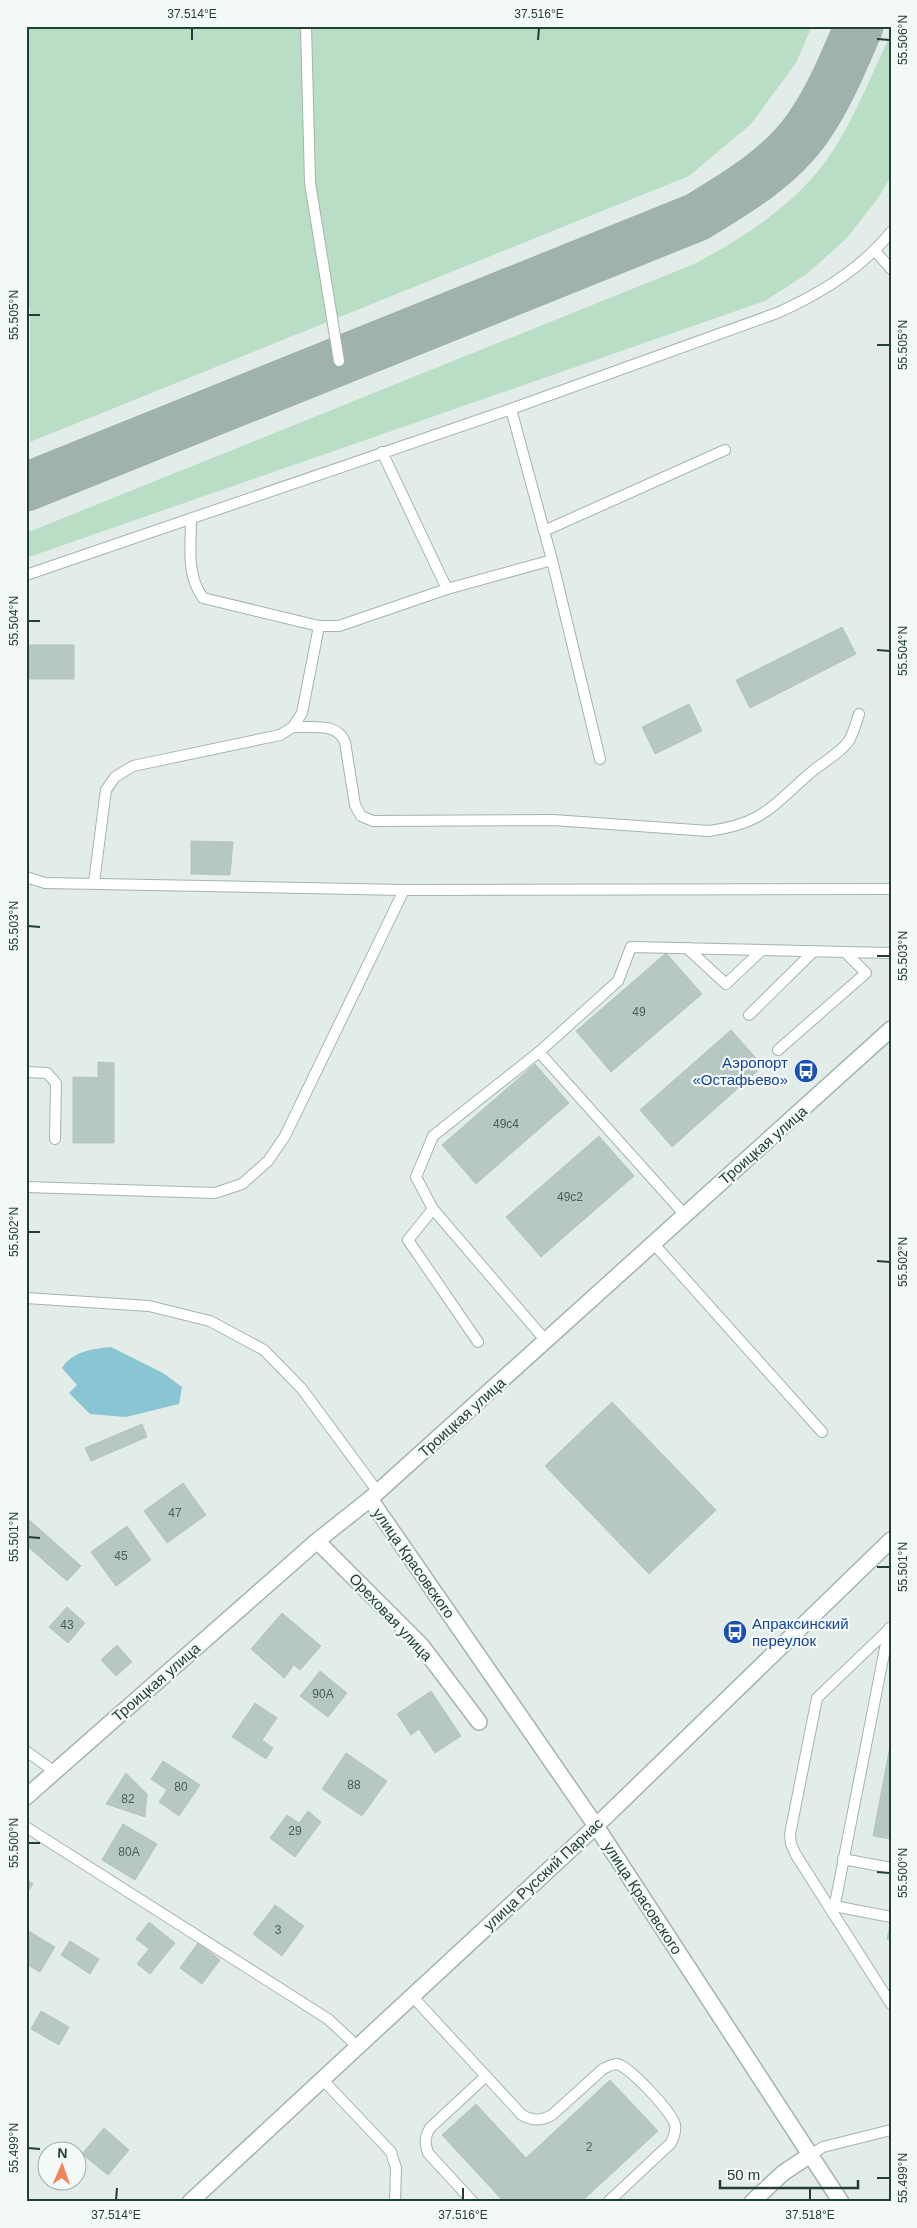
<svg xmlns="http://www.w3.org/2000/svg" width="917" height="2228" viewBox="0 0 917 2228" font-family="Helvetica,sans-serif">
<rect width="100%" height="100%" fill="#e2ece8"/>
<!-- green -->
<g fill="#badec5">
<path d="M26,26h786l-16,37 -45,61 -62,52 -659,266v-135h-4z"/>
<path d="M891,34v142l-13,22 -31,40 -39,35 -43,28 -739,257v-25l668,-269c60,-32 116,-69 149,-130 18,-32 32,-67 48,-100z"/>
</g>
<!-- water -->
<path fill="#89c5d2" d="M111,1347l52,26 19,14 -3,17 -53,13 -36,-3 -21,-21 8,-8 -15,-17c11,-17 30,-19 49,-21z"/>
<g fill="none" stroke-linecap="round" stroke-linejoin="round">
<!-- taxiway -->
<path stroke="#9fb2ad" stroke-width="49" d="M26,487l671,-270c40,-24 83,-50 110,-88 22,-31 37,-68 52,-103"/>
</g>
<!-- building -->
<g fill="#b7c7c1" stroke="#b4c6bf">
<path d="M842,627l14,27 -106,54 -14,-28z"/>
<rect x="26" y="645" width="48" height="34"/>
<path d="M689,704l13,27 -47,23 -13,-27z"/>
<path d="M191,841l42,1 -3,33 -39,-1z"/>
<path d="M666,953l36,41 -91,78 -35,-41z"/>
<path d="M731,1030l32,36 -91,81 -32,-37z"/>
<path d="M98,1062l16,1v15h-16z"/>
<path d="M535,1064l34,39 -93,81 -34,-39z"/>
<path d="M73,1077l41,1v65h-41z"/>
<path d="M599,1136l35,40 -93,81 -35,-40z"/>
<path d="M612,1402l104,108 -67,64 -104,-108z"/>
<path d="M142,1424l5,13 -56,24 -6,-13z"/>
<path d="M183,1483l23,32 -39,28 -23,-32z"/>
<path d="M27,1518l54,48 -14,15 -41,-36z"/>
<path d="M127,1526l24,34 -35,26 -25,-34z"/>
<path d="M67,1607l18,16 -17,20 -19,-16z"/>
<path d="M282,1613l39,33 -21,24 -6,-5 -10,13 -33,-29z"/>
<path d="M117,1645l15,17 -16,14 -15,-16z"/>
<path d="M320,1671l27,22 -19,24 -28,-21z"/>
<path d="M431,1691l30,45 -26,17 -16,-24 -8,6 -14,-21z"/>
<path d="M255,1703l22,15 -15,22 11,8 -7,11 -34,-22z"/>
<path d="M891,1741v98l-18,-3z"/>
<path d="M346,1753l41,28 -25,35 -40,-27z"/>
<path d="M163,1761l37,24 -21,31 -20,-14 8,-12 -16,-11z"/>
<path d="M126,1773l21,21 -2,23 -39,-13z"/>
<path d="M308,1811l13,11 -26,35 -25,-19 17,-23 12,8z"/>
<path d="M123,1824l34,20 -22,36 -33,-20z"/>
<path d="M26,1879l7,5 -7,10z"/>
<path d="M275,1905l29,21 -22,30 -29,-22z"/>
<path d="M149,1922l26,21 -25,31 -13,-10 12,-15 -13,-10z"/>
<path d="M890,1925h1v14h-4z"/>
<path d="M27,1930l28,17 -15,25 -14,-8z"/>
<path d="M70,1941l29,18 -9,15 -29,-19z"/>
<path d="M198,1943l22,17 -18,24 -22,-16z"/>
<path d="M41,2011l28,16 -10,18 -28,-16z"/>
<path d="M610,2080l48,51 -77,71h-77l-62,-67 34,-31 50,54z"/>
<path d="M104,2128l25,22 -21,25 -26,-21z"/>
</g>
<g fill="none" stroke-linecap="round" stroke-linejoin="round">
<!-- service casing -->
<g stroke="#a5b4af" stroke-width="12">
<g id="service">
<path d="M306,26l4,157 29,178"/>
<path d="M875,251l16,18"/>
<path d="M511,409l41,151 48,199"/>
<path d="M382,452l65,137"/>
<path d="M191,519c0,27 -5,56 12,79l116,28h20l108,-37 105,-29"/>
<path d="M544,531l181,-81"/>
<path d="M26,575l485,-166 266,-96c43,-19 84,-44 114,-81"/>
<path d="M293,727c19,1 44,-5 52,15l10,63 6,11 12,5 180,-1 156,11c58,-8 65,-28 106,-62 10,-8 25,-16 33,-27 5,-7 8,-19 11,-28"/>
<path d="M26,877l19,6 359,7 487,-1"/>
<path d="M94,882l12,-92 9,-13 18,-11 147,-31 13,-8 9,-14 17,-87"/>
<path d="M687,948l39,36 36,-34"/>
<path d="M749,1015l65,-64"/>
<path d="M778,1050l88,-77 -20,-20"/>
<path d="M539,1052l79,-71 13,-34 258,6"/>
<path d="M26,1072l21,1 9,10 -1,56"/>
<path d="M26,1187l189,6 27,-9 26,-23 17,-25 119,-246"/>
<path d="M433,1209l-25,31 70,102"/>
<path d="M653,1243l169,189"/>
<path d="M26,1298l123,8 61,15 54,29 38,39 76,103"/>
<path d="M546,1341l-113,-132 -17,-32 17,-41 106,-84 146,163"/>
<path d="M888,1630l-71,68 -27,136 1,10 5,11 95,149"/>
<path d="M26,1751l29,21"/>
<path d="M26,1827l302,192 29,27"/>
<path d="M843,1859l48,9"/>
<path d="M834,1906l57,11"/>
<path d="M833,1914l56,-286"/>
<path d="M412,1996l110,119c11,6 19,6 30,0l51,-46c4,-2 9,-5 14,-5 12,2 56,49 58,61 1,6 -1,12 -4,18l-63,59"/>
<path d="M322,2079l69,73 5,16 -1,34"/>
<path d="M810,2155l13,-8 68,-17"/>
<path d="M473,2202l-45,-49c-3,-10 -4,-15 2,-25l56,-52"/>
</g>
</g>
<!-- minor casing -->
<g stroke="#a5b4af" stroke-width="18">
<g id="minor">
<path d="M370,1499l226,327 245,376"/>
<path d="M317,1541l104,104 58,77"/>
<path d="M190,2202l406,-376 295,-286"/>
<path d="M752,2202l31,-29 27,-18"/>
</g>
</g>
<!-- tertiary casing -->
<g stroke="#a5b4af" stroke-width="18">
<path id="tertiary" d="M26,1797l291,-256 53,-42 521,-470"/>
</g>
<!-- service -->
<use href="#service" stroke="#fff" stroke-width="10"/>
<!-- minor -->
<use href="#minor" stroke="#fff" stroke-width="15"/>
<!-- tertiary -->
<use href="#tertiary" stroke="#fff" stroke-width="15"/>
</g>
<!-- ticks -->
<path fill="none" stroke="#223e37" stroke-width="2" d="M877,39l13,1M192,40v-12M538,40l1,-12M28,315h12M877,345h13M28,621h12M877,650l13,1M28,926l12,1M877,956h13M28,1232h12M877,1261l13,1M28,1537l12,1M877,1567h13M28,1843h12M877,1872l13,1M28,2148l12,1M877,2178h13M116,2200l1,-12M463,2200v-12M810,2200v-12"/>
<!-- icons -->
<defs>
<g id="bus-disc" transform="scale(1.25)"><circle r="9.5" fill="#1a4fb4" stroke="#f2f9f6"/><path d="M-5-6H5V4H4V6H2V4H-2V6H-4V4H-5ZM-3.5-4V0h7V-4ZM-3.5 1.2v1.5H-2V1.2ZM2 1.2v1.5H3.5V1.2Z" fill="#fff"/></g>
</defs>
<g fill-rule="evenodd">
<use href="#bus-disc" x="806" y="1071"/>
<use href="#bus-disc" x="735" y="1632"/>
</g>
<g text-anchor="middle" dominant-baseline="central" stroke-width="4.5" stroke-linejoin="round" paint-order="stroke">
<!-- number labels -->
<g font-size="12" fill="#47605a">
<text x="639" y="1012">49</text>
<text x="506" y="1124">49с4</text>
<text x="570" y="1197">49с2</text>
<text x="175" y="1513">47</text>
<text x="121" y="1556">45</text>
<text x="67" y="1625">43</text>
<text x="323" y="1694">90А</text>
<text x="354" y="1785">88</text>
<text x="181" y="1787">80</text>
<text x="128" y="1799">82</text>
<text x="295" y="1831">29</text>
<text x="129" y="1852">80А</text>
<text x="278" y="1930">3</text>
<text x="589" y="2147">2</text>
</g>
<!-- transit labels -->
<g font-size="15" fill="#164399" stroke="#f2f9f6" text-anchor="end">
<text x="788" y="1062">Аэропорт<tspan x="788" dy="17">«Остафьево»</tspan></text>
<text x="752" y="1623" text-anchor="start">Апраксинский<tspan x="752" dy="17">переулок</tspan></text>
</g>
<!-- street labels -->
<g font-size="15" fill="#223e37" stroke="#f2f9f6">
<text transform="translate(763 1145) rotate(-41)">Троицкая улица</text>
<text transform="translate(462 1417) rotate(-42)">Троицкая улица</text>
<text transform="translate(414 1563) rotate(55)">улица Красовского</text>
<text transform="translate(391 1617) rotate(47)">Ореховая улица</text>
<text transform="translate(156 1682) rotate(-41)">Троицкая улица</text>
<text transform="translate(543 1874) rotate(-43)">улица Русский Парнас</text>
<text transform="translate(643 1898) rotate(57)">улица Красовского</text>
</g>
</g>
<!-- border -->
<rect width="917" height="2228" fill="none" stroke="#f2f9f6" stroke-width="55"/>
<!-- north arrow -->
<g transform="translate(62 2166) rotate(2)"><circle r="24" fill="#f2f9f6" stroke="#9faeaa"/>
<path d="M0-4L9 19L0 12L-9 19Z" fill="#f38359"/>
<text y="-8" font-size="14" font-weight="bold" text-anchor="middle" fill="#223e37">N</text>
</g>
<!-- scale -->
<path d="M720 2180v8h138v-8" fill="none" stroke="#223e37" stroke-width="2.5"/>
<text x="727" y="2180" font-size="15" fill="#223e37" stroke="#f2f9f6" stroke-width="4" paint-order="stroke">50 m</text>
<rect x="28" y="28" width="862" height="2172" fill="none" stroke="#223e37" stroke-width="2"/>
<g font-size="12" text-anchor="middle" fill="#223e37">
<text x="192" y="18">37.514°E</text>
<text x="539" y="18">37.516°E</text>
<text transform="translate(903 40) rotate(-90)" y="4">55.506°N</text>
<text transform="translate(14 315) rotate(-90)" y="4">55.505°N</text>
<text transform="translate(903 345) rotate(-90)" y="4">55.505°N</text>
<text transform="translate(14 621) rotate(-90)" y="4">55.504°N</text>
<text transform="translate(903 651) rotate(-90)" y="4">55.504°N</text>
<text transform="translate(14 926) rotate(-90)" y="4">55.503°N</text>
<text transform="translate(903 956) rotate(-90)" y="4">55.503°N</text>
<text transform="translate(14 1232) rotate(-90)" y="4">55.502°N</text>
<text transform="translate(903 1262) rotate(-90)" y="4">55.502°N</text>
<text transform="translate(14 1537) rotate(-90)" y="4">55.501°N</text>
<text transform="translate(903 1567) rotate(-90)" y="4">55.501°N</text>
<text transform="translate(14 1843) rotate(-90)" y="4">55.500°N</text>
<text transform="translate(903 1873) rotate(-90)" y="4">55.500°N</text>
<text transform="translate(14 2148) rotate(-90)" y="4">55.499°N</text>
<text transform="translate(903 2178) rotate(-90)" y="4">55.499°N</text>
<text x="116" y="2219">37.514°E</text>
<text x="463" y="2219">37.516°E</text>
<text x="810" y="2219">37.518°E</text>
</g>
</svg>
